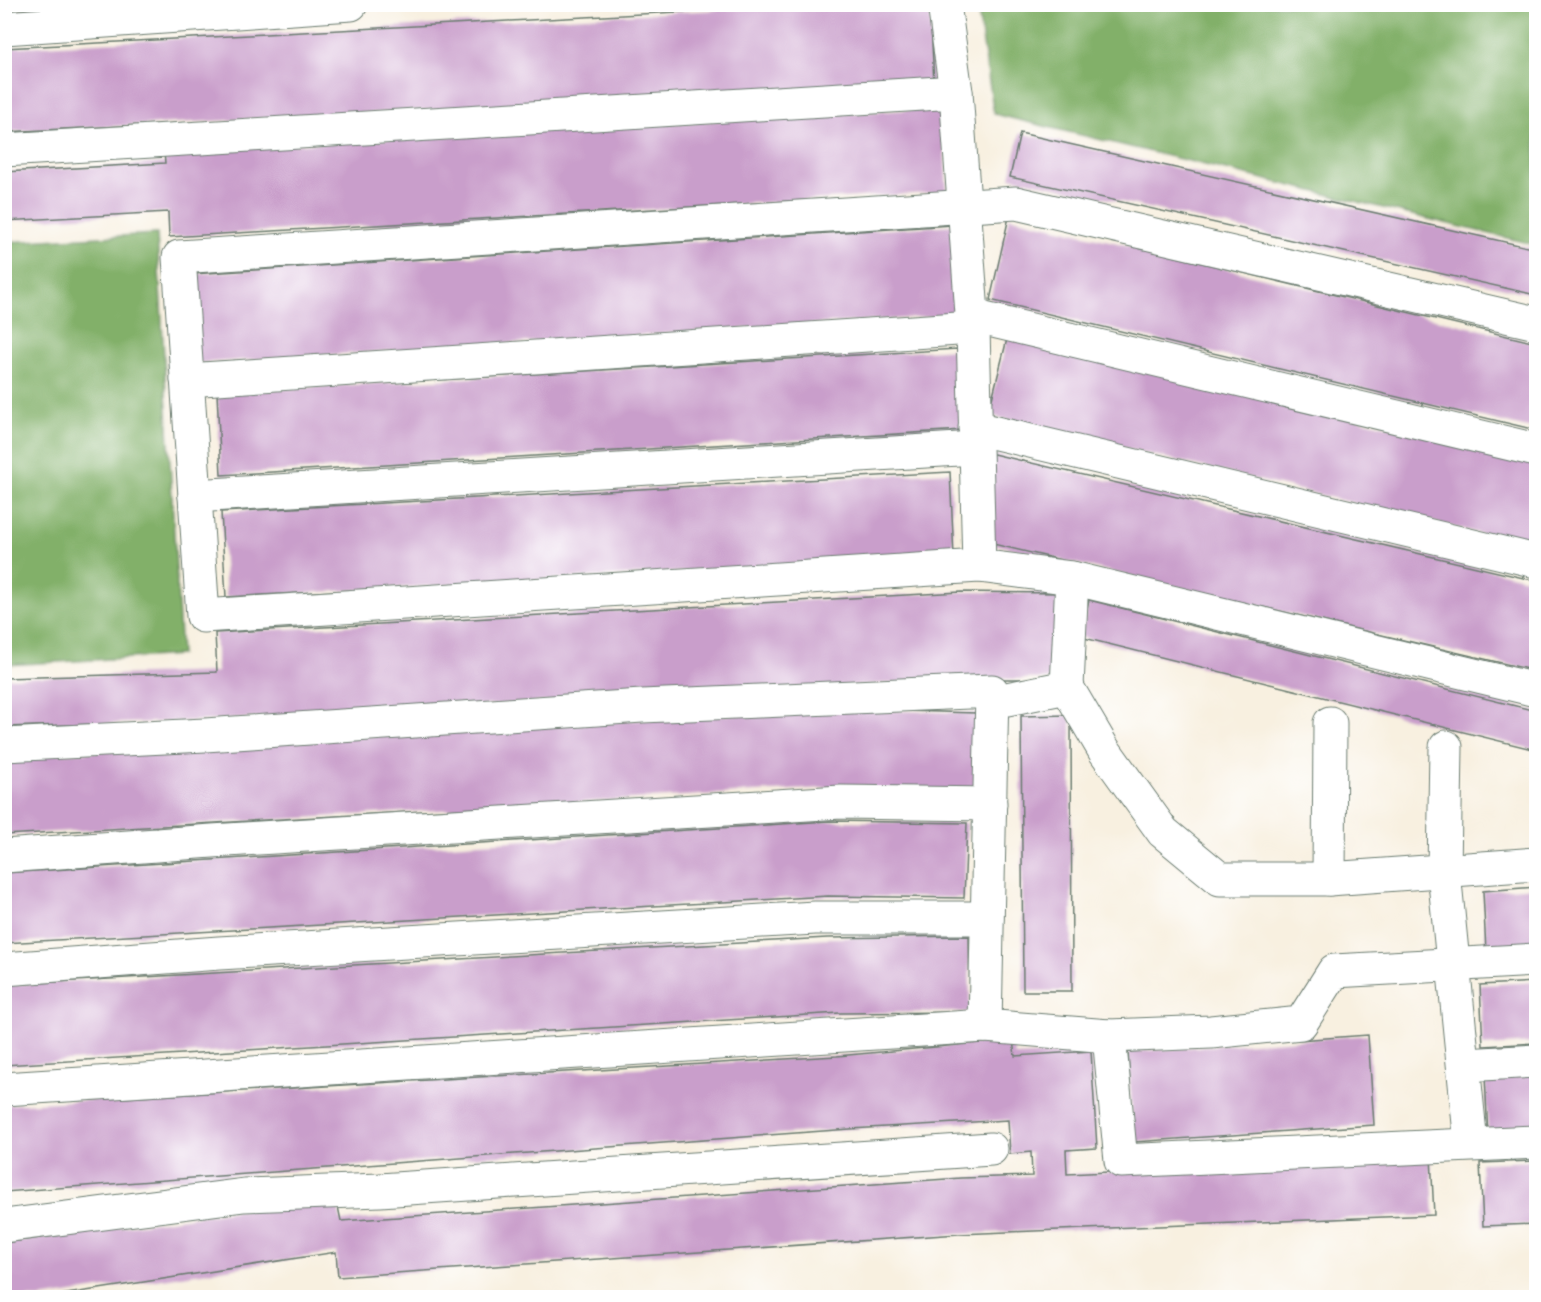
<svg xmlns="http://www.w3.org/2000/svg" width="1541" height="1302" viewBox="0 0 1541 1302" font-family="'Comic Neue',sans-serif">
<rect width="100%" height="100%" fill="#fff"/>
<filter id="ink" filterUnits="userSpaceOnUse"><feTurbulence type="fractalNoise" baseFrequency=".0167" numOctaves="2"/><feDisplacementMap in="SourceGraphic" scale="12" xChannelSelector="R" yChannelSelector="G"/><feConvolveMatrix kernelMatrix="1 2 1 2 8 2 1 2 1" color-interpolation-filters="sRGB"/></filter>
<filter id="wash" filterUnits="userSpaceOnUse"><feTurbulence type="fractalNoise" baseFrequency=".008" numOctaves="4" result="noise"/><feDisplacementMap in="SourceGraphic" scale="24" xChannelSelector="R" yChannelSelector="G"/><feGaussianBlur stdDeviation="1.35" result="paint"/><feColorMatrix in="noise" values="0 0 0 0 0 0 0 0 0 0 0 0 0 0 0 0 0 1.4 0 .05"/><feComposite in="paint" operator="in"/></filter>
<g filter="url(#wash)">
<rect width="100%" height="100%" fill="#f8f0e0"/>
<!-- forest -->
<g fill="#82b069" stroke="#50764e" stroke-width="1.5">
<path d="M977,5h559v240l-542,-131z"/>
<path d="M157,234l24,421 -176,10v-423z"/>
</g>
<g id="blocks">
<!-- building -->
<g fill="#c99ecb">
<path d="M4,4h47v2l-47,3z"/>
<path d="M826,4h104l4,80 -930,48v-84z"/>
<path d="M942,108l5,84 -778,45 -1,-25 -164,9v-49l161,-9 -1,-11z"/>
<path d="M1020,133l516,116v46l-526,-118z"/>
<path d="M1009,217l527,126v87l-546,-130z"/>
<path d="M953,225l6,90 -762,48 -5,-89z"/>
<path d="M1008,335l528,127v85l-548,-132z"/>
<path d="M957,349l5,81 -741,45 -4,-82z"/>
<path d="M989,453l547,128v90l-543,-127z"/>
<path d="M950,472l4,85 -728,40 -5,-85z"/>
<path d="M961,592l99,1 -4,86h-90l-746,41 -216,7v-49l213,-6 -2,-39z"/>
<path d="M1089,600l447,111v39l-456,-113z"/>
<path d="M828,709l149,4 -2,79 -149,-4 -822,47v-78z"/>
<path d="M1071,715l1,276h-49l-2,-275z"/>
<path d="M829,821l138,2 -3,75 -136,-2 -824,47v-70z"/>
<path d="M1536,887v62l-50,2 -3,-60z"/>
<path d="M969,936l1,76 -130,1 -836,52v-80l823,-47z"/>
<path d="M1536,982v61l-53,3 -3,-61z"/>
<path d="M1368,1035l6,90 -240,17 -6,-90z"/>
<path d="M1013,1040l2,16 76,-5 6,97 -31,2 1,24 364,-17 3,58 -475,19 -621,43 -2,-25 -295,46h-37v-55l332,-46 5,24 620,-43 71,-2 -1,-24 -21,2 -2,-34 -158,9 -846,63v-87l833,-49z"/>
<path d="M1536,1073v61l-48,2 -3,-60z"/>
<path d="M1536,1161v63l-53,2 -3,-63z"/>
</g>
</g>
</g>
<g filter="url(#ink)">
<use href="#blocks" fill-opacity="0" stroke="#6b7c70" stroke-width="1.5"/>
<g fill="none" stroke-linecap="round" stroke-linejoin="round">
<!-- minor casing -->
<g stroke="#6b7c70" stroke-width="35">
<g id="minor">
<path d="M944,4l12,88 17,236 6,238 93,12 464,112"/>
<path d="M4,28l347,-24"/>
<path d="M4,150l952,-58"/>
<path d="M972,316l564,134"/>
<path d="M187,380l786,-52"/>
<path d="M975,428l561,133"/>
<path d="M195,496l780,-48"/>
<path d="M979,566l-776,50 -24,-359 837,-54 520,120"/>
<path d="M1067,687l37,63 59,82 57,47h109l207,-15"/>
<path d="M992,702l75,-15 5,-109"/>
<path d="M4,745l201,-10 437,-29 350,-15 -7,335"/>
<path d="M1446,747l-2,125 27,272"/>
<path d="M4,856l208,-15 629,-39 149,2"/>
<path d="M1329,879l1,-156"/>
<path d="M4,969l215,-16 596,-35h172"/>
<path d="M1109,1036l12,125 415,-19"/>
<path d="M1464,1065l72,-4"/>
<path d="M4,1089l981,-63 124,10 102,-4 90,-9 33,-52 202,-11"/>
<path d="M4,1226l240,-31 136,-5 611,-41"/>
</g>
</g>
<!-- minor -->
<use href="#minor" stroke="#fff" stroke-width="33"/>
</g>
</g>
<!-- margin -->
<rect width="1541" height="1302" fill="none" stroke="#fff" stroke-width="24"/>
</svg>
